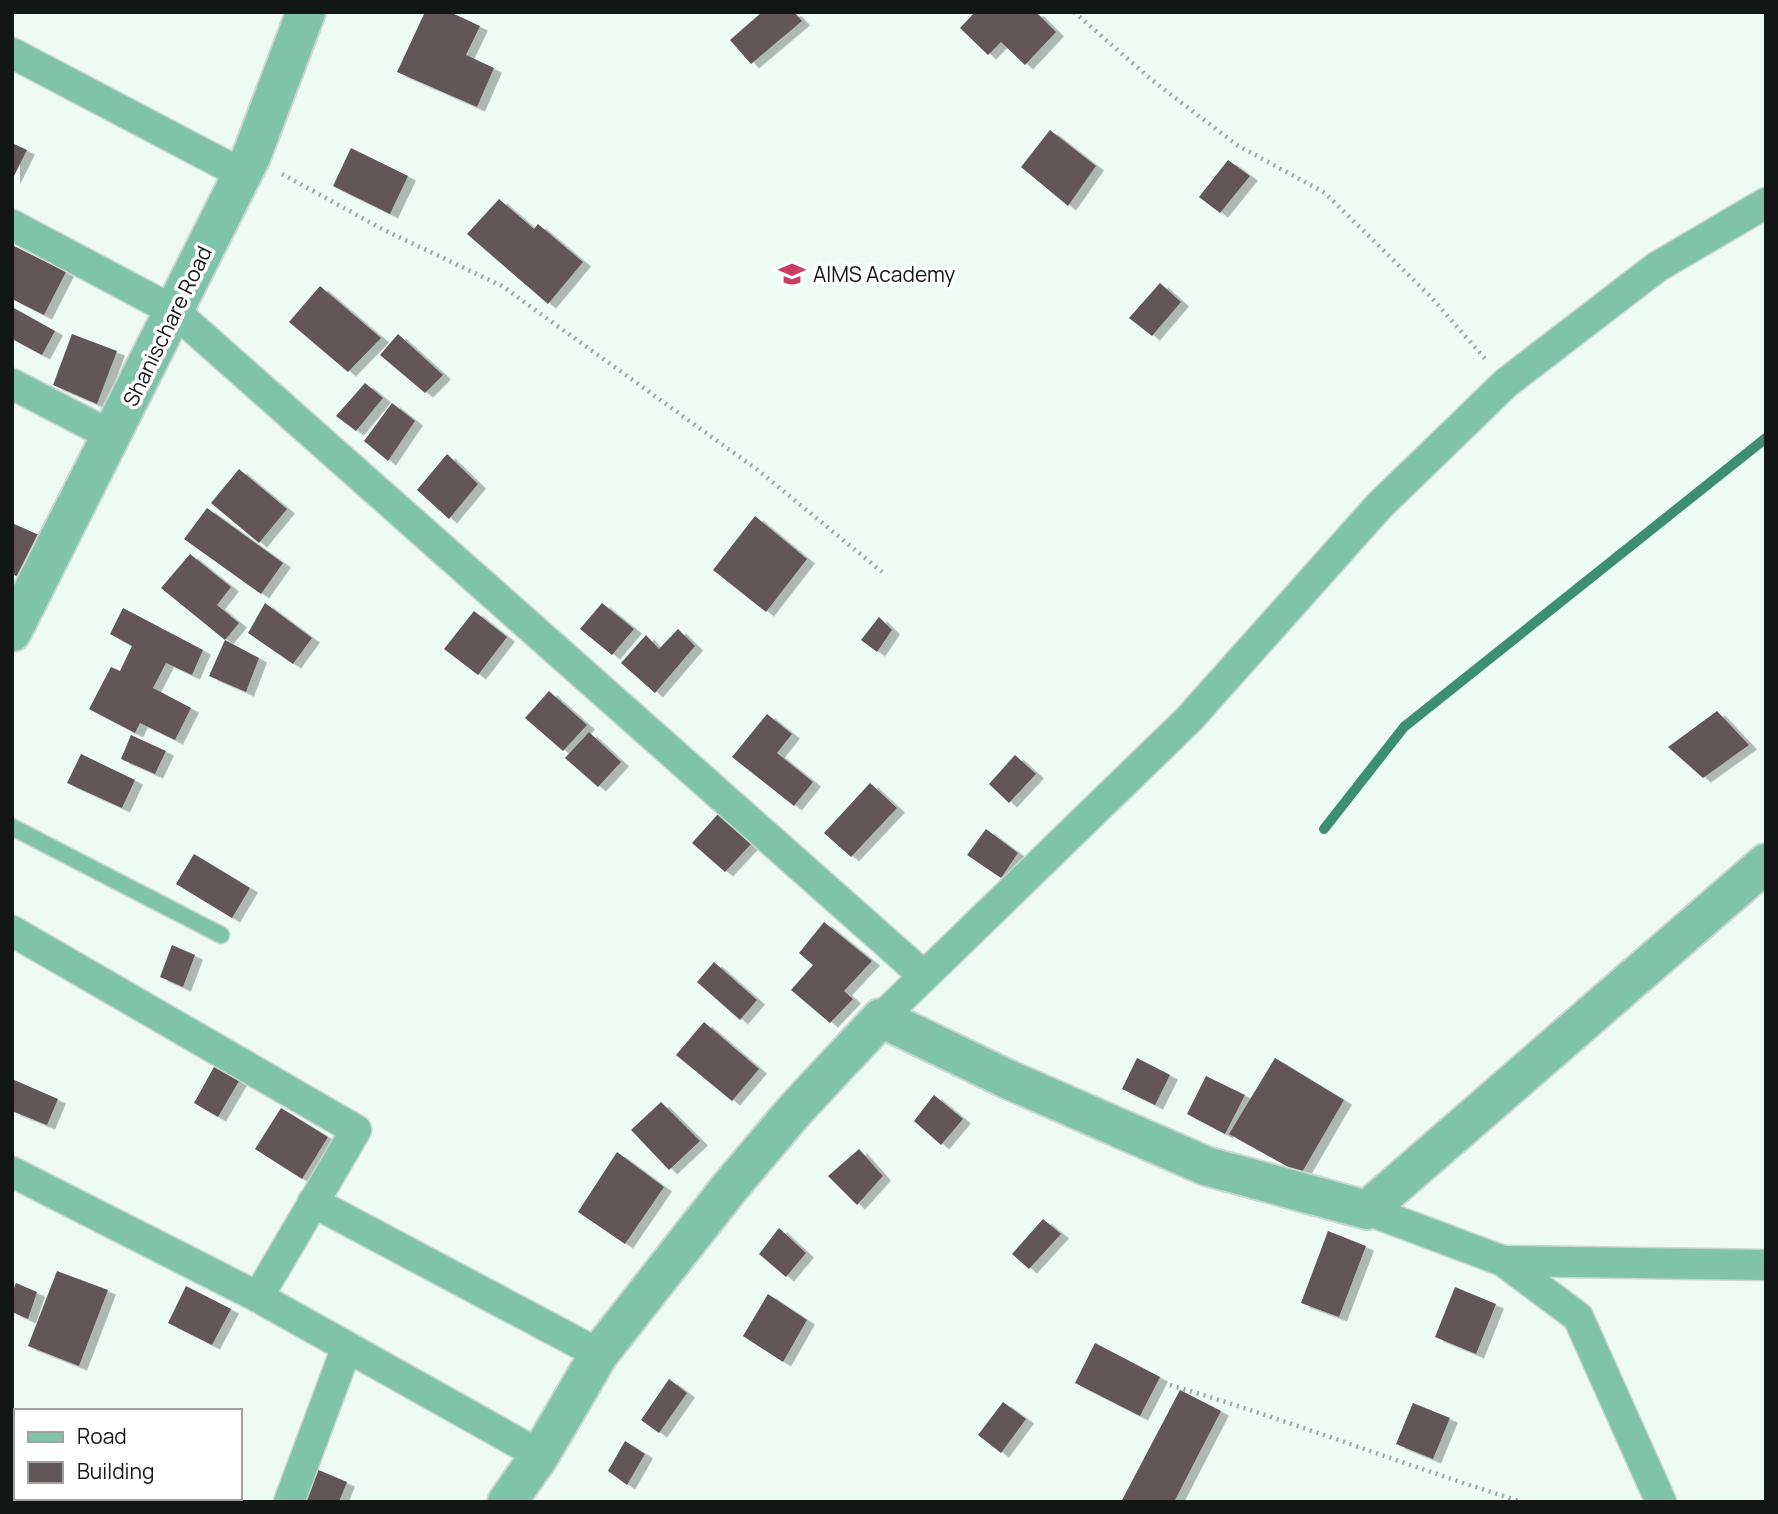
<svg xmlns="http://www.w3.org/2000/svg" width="1778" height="1514" viewBox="0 0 1778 1514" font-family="Manrope,sans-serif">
<defs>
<filter id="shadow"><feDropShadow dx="8" dy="4.5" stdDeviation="0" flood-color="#0004"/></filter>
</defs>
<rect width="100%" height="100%" fill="#edfbf4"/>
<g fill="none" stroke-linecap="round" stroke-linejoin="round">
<!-- stream -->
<path stroke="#3e8f72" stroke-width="10" d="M1324,829l80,-102 362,-289"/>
</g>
<!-- building -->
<g fill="#635658" filter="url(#shadow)">
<path d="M425,12h25l30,14 -14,29 28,13 -17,39 -80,-35z"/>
<path d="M762,12h32l8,9 -51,43 -21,-24z"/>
<path d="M975,12h61l20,20 -31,33 -24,-23 -13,13 -28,-27z"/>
<path d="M1050,130l46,36 -28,40 -47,-39z"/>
<path d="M12,143l15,7 -15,30z"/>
<path d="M351,148l57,28 -18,38 -57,-28z"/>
<path d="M1228,160l22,16 -30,37 -21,-16z"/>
<path d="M499,199l35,30 4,-5 45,38 -35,42 -81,-70z"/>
<path d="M12,245l54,27 -22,43 -32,-16z"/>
<path d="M1160,283l21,19 -29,34 -23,-18z"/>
<path d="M320,286l61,52 -33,34 -59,-50z"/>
<path d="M12,307l43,24 -13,24 -30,-16z"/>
<path d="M72,334l45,17 -20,53 -44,-19z"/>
<path d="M398,334l45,41 -18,18 -45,-38z"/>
<path d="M365,383l18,15 -27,33 -20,-15z"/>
<path d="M392,403l23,18 -27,40 -24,-20z"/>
<path d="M447,454l31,30 -29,35 -32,-29z"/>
<path d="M239,469l48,40 -28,34 -48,-40z"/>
<path d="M207,508l76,55 -22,31 -77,-55z"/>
<path d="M755,516l52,43 -41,53 -53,-42z"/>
<path d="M12,523l27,12 -18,43 -9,-4z"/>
<path d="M190,554l41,33 -14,18 22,18 -14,17 34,18 -13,34 -37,-16 16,-36 -64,-52z"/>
<path d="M265,603l47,35 -19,26 -45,-31z"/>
<path d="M602,603l32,26 -22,26 -32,-26z"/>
<path d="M123,608l80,42 -11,25 -26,-12 -13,25 38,20 -16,32 -35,-17 -5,10 -46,-24 22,-42 9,4 12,-25 -22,-12z"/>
<path d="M474,611l33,26 -29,38 -34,-26z"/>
<path d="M879,617l13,13 -15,22 -16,-12z"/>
<path d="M678,629l17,17 -40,47 -34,-30 25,-28 13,14z"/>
<path d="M549,691l38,34 -24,26 -38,-33z"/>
<path d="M1717,711l32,34 -46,33 -35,-31z"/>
<path d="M767,714l25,20 -15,19 36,29 -19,24 -62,-49z"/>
<path d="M589,732l32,30 -23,25 -33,-29z"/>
<path d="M131,735l35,16 -11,23 -34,-15z"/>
<path d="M81,754l54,26 -13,28 -55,-25z"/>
<path d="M1015,755l21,19 -27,29 -20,-19z"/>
<path d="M870,783l27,25 -46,49 -27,-24z"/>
<path d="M718,814l33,30 -26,28 -33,-29z"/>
<path d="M986,829l32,24 -17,25 -34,-23z"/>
<path d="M194,854l56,34 -18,30 -56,-34z"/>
<path d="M824,922l48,39 -28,30 9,8 -23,24 -39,-33 22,-25 -14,-12z"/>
<path d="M172,945l23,10 -12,32 -23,-10z"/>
<path d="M714,962l43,38 -17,20 -43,-38z"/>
<path d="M704,1022l55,47 -27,32 -56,-46z"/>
<path d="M1137,1058l33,17 -15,30 -33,-16z"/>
<path d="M1275,1058l69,42 -43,74 -72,-40z"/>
<path d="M214,1067l25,14 -21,36 -24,-14z"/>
<path d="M1206,1076l39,19 -20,39 -38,-20z"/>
<path d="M12,1079l46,20 -11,26 -35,-14z"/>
<path d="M934,1095l29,24 -22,26 -27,-24z"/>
<path d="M661,1102l39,39 -31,29 -38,-40z"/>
<path d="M281,1108l47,29 -26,42 -47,-30z"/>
<path d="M859,1149l24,27 -26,29 -29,-29z"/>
<path d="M617,1152l47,35 -39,57 -47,-32z"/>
<path d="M1043,1219l18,15 -32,35 -17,-15z"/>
<path d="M779,1228l27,25 -20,24 -27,-23z"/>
<path d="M1328,1231l38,15 -27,71 -38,-14z"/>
<path d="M57,1271l51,19 -29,76 -51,-20z"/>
<path d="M16,1283l21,9 -9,27 -16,-7v-18z"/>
<path d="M186,1286l45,23 -19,36 -44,-22z"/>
<path d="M1455,1287l41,17 -20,50 -41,-17z"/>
<path d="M768,1294l39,26 -24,42 -40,-26z"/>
<path d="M1095,1343l65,34 -20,39 -65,-33z"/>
<path d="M669,1379l18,14 -28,40 -18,-13z"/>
<path d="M1180,1390l41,21 -47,91h-53z"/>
<path d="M1003,1402l23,17 -25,34 -23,-18z"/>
<path d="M1413,1403l37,15 -17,41 -37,-15z"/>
<path d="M12,1412l4,1v40l-4,8z"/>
<path d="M625,1441l20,13 -18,31 -19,-14z"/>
<path d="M314,1468l33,14 -8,20h-40z"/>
<path d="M45,1498h104l-1,4h-104z"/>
</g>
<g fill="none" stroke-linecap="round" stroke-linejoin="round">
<!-- service casing -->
<g stroke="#cad6d0" stroke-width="19">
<path id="service" d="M12,827l209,108"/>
</g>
<!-- minor casing -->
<g stroke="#cad6d0" stroke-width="33">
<g id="minor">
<path d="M12,53l230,121"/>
<path d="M12,225l162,86 749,664"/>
<path d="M12,384l100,52"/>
<path d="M12,931l344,199 -98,167"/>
<path d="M881,1018l308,-299 190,-213 127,-123 151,-116 109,-64"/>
<path d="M12,1172l246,125 282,158"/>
<path d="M313,1202l286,152"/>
<path d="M1367,1210l136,51 75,56 83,185"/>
<path d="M1503,1261l263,4"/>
<path d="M289,1502l58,-155"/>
</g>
</g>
<!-- tertiary casing -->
<g stroke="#cad6d0" stroke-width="42">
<g id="tertiary">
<path d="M12,632l239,-475 55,-145"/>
<path d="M507,1502l33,-47 59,-101 131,-167 66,-78 85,-91 124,60 201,88 161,44 399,-347"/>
</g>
</g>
<!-- path -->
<g stroke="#9da8a3" stroke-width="4.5" stroke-dasharray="2 5" stroke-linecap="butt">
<path d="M1074,12l79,69 84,64 88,48 106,104 56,64"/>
<path d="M282,174l102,56 118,56 257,185 123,101"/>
<path d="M1170,1385c119,35 234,80 352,117"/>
</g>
<!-- service -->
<use href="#service" stroke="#7fc4a8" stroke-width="16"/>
<!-- minor -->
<use href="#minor" stroke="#7fc4a8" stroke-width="30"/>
<!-- tertiary -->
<use href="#tertiary" stroke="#7fc4a8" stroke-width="38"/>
</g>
<!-- icons -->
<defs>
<g id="school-bare" transform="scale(2.1)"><path d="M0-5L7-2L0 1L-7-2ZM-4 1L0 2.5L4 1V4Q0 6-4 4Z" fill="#cc3d64" stroke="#fff" stroke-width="2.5" paint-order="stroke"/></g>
</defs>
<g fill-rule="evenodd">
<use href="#school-bare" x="792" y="274"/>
</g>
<g text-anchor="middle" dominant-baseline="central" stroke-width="7" stroke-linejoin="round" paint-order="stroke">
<!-- poi labels -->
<g font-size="21" fill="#121614" stroke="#fff" text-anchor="start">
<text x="813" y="274">AIMS Academy</text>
</g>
<!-- street labels -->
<g font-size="21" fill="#121614" stroke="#fff">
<text transform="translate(167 326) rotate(-64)">Shanischare Road</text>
</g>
</g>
<!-- border -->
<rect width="1778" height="1514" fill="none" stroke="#121614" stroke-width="28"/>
<!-- legend -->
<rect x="14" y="1409" width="228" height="91" fill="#ffffff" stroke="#a0a2a1" stroke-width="2"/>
<rect x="28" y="1432" width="35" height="10" fill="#7fc4a8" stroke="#a0a2a1" stroke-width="2"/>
<text x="77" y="1444" font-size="21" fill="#121614">Road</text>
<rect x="28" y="1462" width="35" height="21" fill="#635658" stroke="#a0a2a1" stroke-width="2"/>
<text x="77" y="1479" font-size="21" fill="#121614">Building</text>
</svg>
